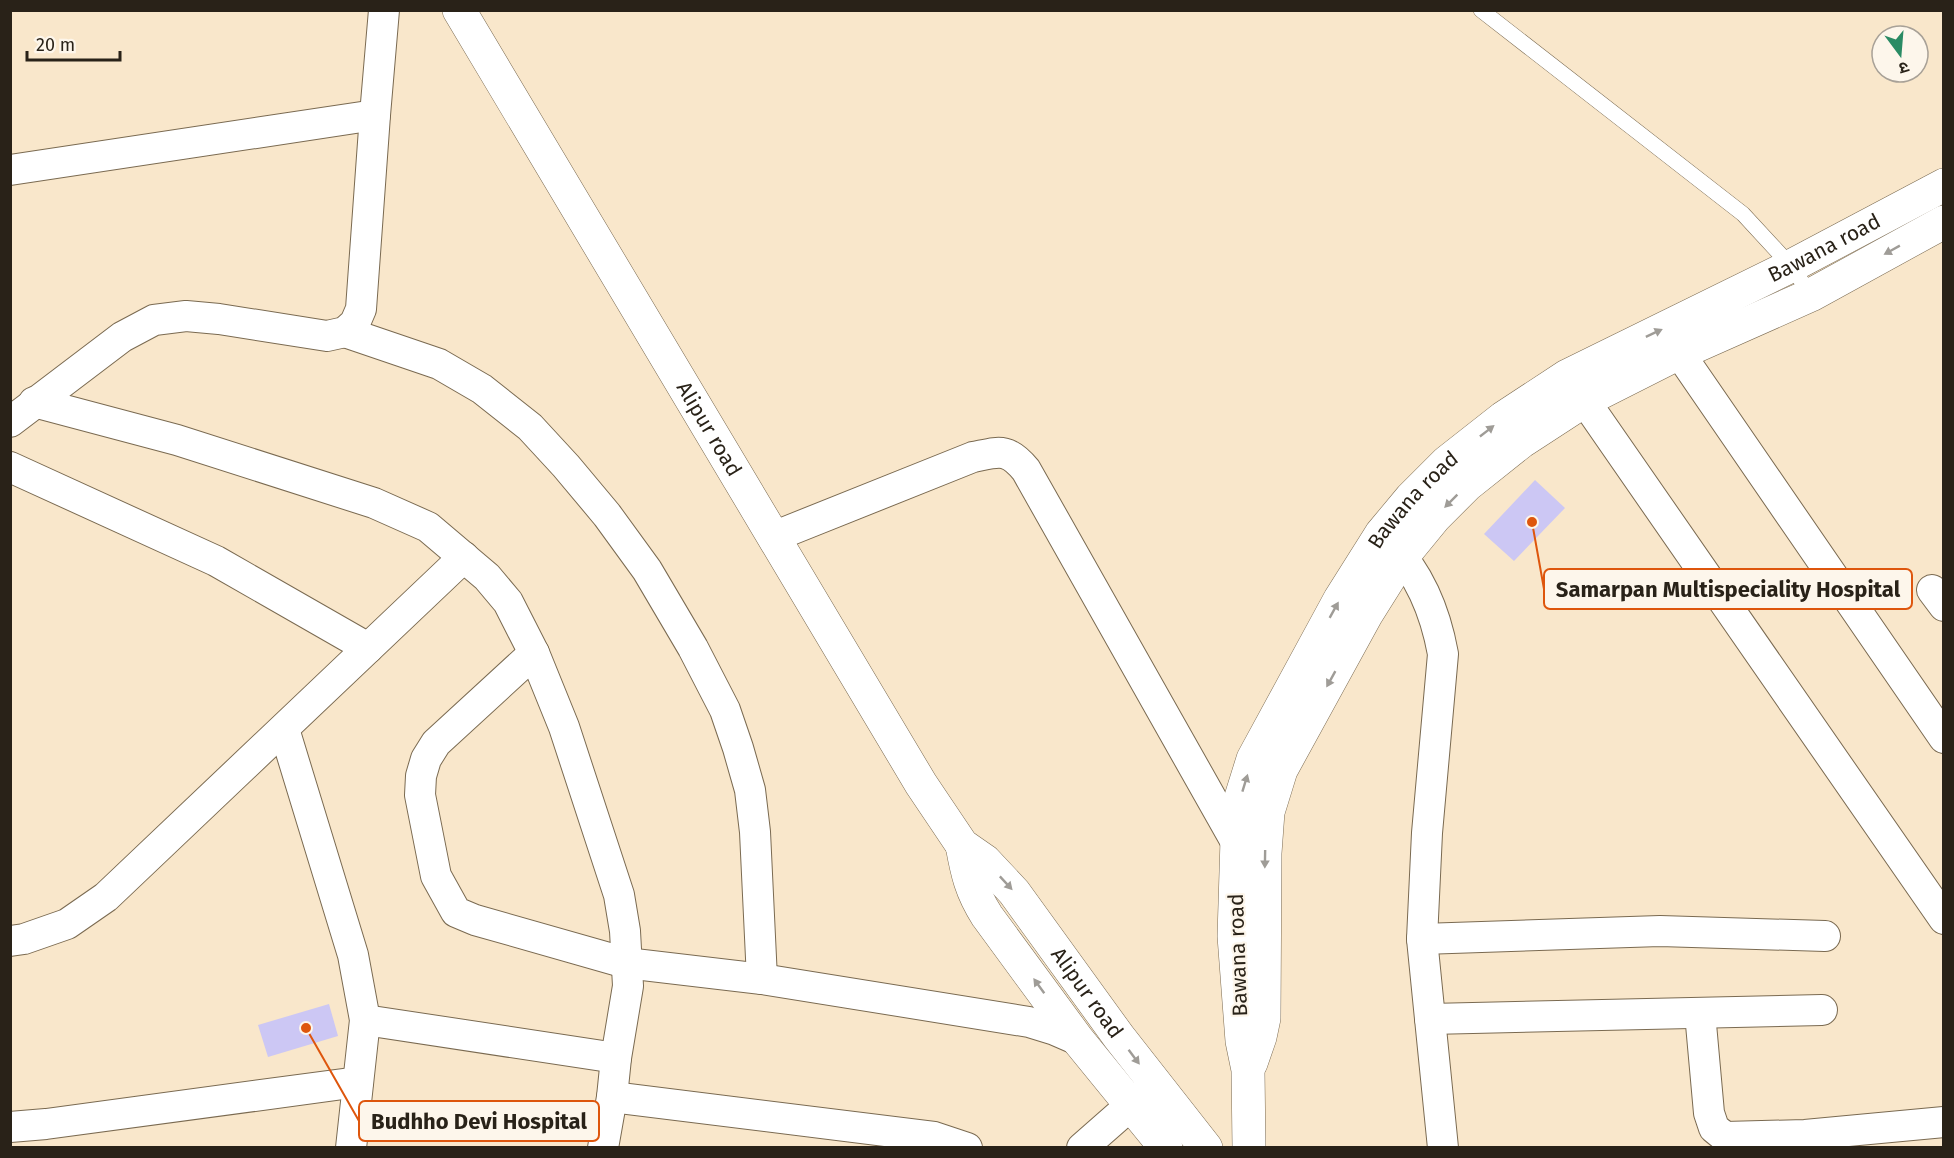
<svg xmlns="http://www.w3.org/2000/svg" width="1954" height="1158" viewBox="0 0 1954 1158" font-family="'Fira Sans','Noto Sans Devanagari',sans-serif">
<rect width="100%" height="100%" fill="#f9e7cb"/>
<!-- building -->
<g fill="#ccc7f4">
<path d="M1535,480l30,28 -51,53 -30,-27z"/>
<path d="M329,1004l9,32 -70,21 -10,-32z"/>
</g>
<g fill="none" stroke-linecap="round" stroke-linejoin="round">
<!-- service casing -->
<g stroke="#7a6a51" stroke-width="16">
<path id="service" d="M1481,10l262,204 48,52 20,29"/>
</g>
<!-- minor casing -->
<g stroke="#7a6a51" stroke-width="32">
<g id="minor">
<path d="M10,170l365,-55"/>
<path d="M345,332l94,32 43,25 48,38 36,39 41,49 40,55 46,78 32,62 13,38 12,42 5,42 7,147"/>
<path d="M1680,354l264,384"/>
<path d="M1571,381l373,538"/>
<path d="M34,402l143,38 197,63 54,24 59,50 21,25 26,51 30,74 55,168 6,36 3,55 -12,72 -4,39 -9,51"/>
<path d="M10,422l112,-85 32,-17 32,-4 33,3 108,17 18,-4 10,-9 6,-14 14,-194 9,-105"/>
<path d="M10,467l206,94 152,87"/>
<path d="M773,537l200,-80c26,-5 34,-10 53,13l210,372"/>
<path d="M1388,540c31,33 47,70 55,114l-16,179 -5,106 21,209"/>
<path d="M1932,590l12,16"/>
<path d="M534,653l-98,90 -10,16 -5,17 -1,19 16,81 20,36 19,8 151,43 136,16 267,43 26,8 23,10"/>
<path d="M284,729l69,226 12,65 -14,128"/>
<path d="M1422,939l238,-8 165,5"/>
<path d="M10,941l14,-2 43,-15 39,-27 358,-340"/>
<path d="M1700,1013l9,100 5,15 11,9 80,-2 139,-13"/>
<path d="M1430,1019l392,-9"/>
<path d="M365,1020l251,38"/>
<path d="M612,1097l322,40 33,11"/>
<path d="M10,1127l36,-3 312,-42"/>
<path d="M1082,1148l66,-58"/>
</g>
</g>
<!-- tertiary casing -->
<g stroke="#7a6a51" stroke-width="34">
<g id="tertiary">
<path id="s1" d="M459,10l462,774 41,61 23,16 29,31 105,145 87,111"/>
<path d="M962,845c5,28 9,46 25,71l91,124 88,108"/>
<path d="M1251,1063l9,-26 4,-19 1,-165 3,-41 13,-42 85,-155 37,-59 32,-39 32,-32 54,-43 63,-41 83,-42 144,-64 133,-73"/>
<path id="s2" d="M1249,1148l-1,-78 -6,-29 -8,-105 4,-129 15,-48 87,-160 41,-65 30,-36 36,-36 56,-44 64,-42 224,-110 153,-81"/>
</g>
</g>
<!-- service -->
<use href="#service" stroke="#fff" stroke-width="15"/>
<!-- minor -->
<use href="#minor" stroke="#fff" stroke-width="30"/>
<!-- tertiary -->
<use href="#tertiary" stroke="#fff" stroke-width="33"/>
</g>
<!-- one-way arrows -->
<defs><path id="oneway-solid" d="M-6-.8H1V-3.2L6.5 0L1 3.2V.8H-6Z" transform="scale(1.5)"/></defs>
<g fill="#9f9c97">
<use href="#oneway-solid" transform="translate(1892 250) rotate(151)"/>
<use href="#oneway-solid" transform="translate(1654 333) rotate(-25)"/>
<use href="#oneway-solid" transform="translate(1487 431) rotate(-38)"/>
<use href="#oneway-solid" transform="translate(1451 501) rotate(135)"/>
<use href="#oneway-solid" transform="translate(1334 610) rotate(-61)"/>
<use href="#oneway-solid" transform="translate(1331 679) rotate(119)"/>
<use href="#oneway-solid" transform="translate(1245 783) rotate(-73)"/>
<use href="#oneway-solid" transform="translate(1265 859) rotate(91)"/>
<use href="#oneway-solid" transform="translate(1006 883) rotate(47)"/>
<use href="#oneway-solid" transform="translate(1039 986) rotate(-126)"/>
<use href="#oneway-solid" transform="translate(1134 1057) rotate(53)"/>
</g>
<g text-anchor="middle" dominant-baseline="central" stroke-width="4.5" stroke-linejoin="round" paint-order="stroke">
<!-- street labels -->
<g font-size="21" fill="#292218" stroke="#fdf6eb">
<text stroke="none"><textPath href="#s2" startOffset="1184">Bawana road</textPath></text>
<text stroke="none"><textPath href="#s1" startOffset="488">Alipur road</textPath></text>
<text stroke="none"><textPath href="#s2" startOffset="698">Bawana road</textPath></text>
<text transform="translate(1238 955) rotate(-92)">Bawana road</text>
<text stroke="none"><textPath href="#s1" startOffset="1170">Alipur road</textPath></text>
</g>
</g>
<!-- callouts -->
<path fill="none" stroke="#de560d" stroke-width="2" d="M1532 522L1544 589M306 1028L359 1121"/>
<g fill="#de560d" stroke="#fdf6eb" stroke-width="2">
<circle cx="1532" cy="522" r="6"/>
<circle cx="306" cy="1028" r="6"/>
</g>
<g fill="#fdf6eb" stroke="#de560d" stroke-width="2">
<rect x="1544" y="569" width="368" height="40" rx="6"/>
<rect x="359" y="1101" width="240" height="40" rx="6"/>
</g>
<g font-size="22" text-anchor="middle" font-weight="bold" fill="#292218">
<text x="1728" y="597">Samarpan Multispeciality Hospital</text>
<text x="479" y="1129">Budhho Devi Hospital</text>
</g>
<!-- border -->
<rect width="1954" height="1158" fill="none" stroke="#292218" stroke-width="24"/>
<!-- north arrow -->
<g transform="translate(1900 54) rotate(164)"><circle r="28" fill="#fdf6eb" stroke="#a8a197" stroke-width="1.5"/>
<path d="M0-4.5L10 22L0 15L-10 22Z" fill="#2a8b64"/>
<text y="-9" font-size="16" font-weight="bold" text-anchor="middle" fill="#292218">उ</text>
</g>
<!-- scale -->
<path d="M27 51v9h93v-9" fill="none" stroke="#292218" stroke-width="3"/>
<text x="36" y="51" font-size="18" fill="#292218" stroke="#fdf6eb" stroke-width="4.5" paint-order="stroke">20 m</text>
</svg>
